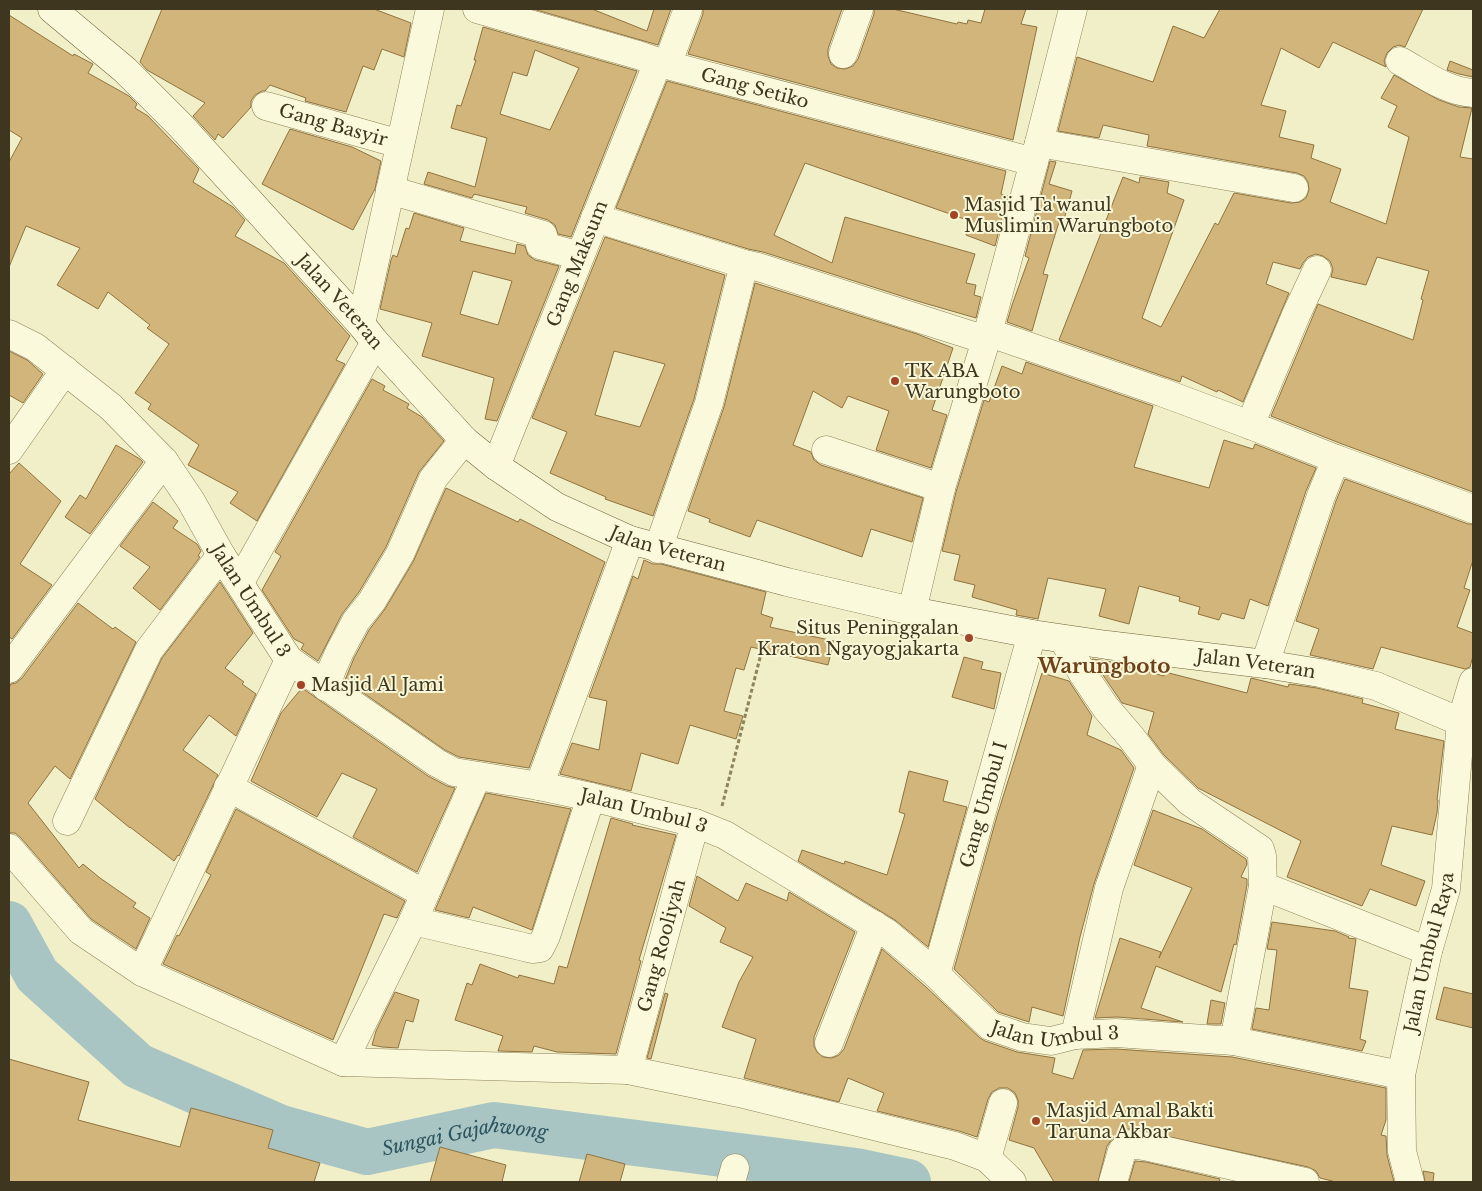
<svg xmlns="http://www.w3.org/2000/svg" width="1482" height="1191" viewBox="0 0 1482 1191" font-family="'Libre Baskerville',serif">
<rect width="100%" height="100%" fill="#f1efc7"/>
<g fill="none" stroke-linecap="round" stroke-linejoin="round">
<!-- river -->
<path stroke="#a8c5c4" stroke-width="46" id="s1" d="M9,924l28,51 101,91 143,62 86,24 127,-27 362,46 52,11"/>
</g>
<!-- building -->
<g fill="#d2b57a" stroke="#90733e" fill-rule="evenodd">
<path d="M162,9h212l37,14 -7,34 -22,-8 -8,21 -11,-4 -17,46 -41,-11 1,-3 -36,-13 -5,6h-3l-7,4 -4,6v6l-28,31 -5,-4 -3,6 -22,-24 12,-13 -58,-33 -7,-8z"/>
<path d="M533,9h59l55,22 7,-22h17l-13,36z"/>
<path d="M703,9h139l-14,40v7l3,8 6,4 8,1 8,-3 5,-7 16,-45v-5h19l64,15 1,-2 9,2 1,-4 13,3 4,-14h41l-5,15 16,3 -24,113 -325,-86 15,-40z"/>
<path d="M1220,9h203l-18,38 -6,-2 -6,2 -6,6 -3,8 2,6 -53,-25 -14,26 -38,-20 -20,57 25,6 -7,26 35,8 -3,13 30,11 -11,33 56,22 23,-87 -21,-10 9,-21 -16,-8 13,-23 45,25 20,7 13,1 -12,49 13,2v333l-131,-48 -71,-28 47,-112 95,36 10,-40 -2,-1 8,-28 -52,-14 -11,28 -35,-8 2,-8 -3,-8 -7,-5 -7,-2 -8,3 -5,6 -3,6 -27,-7 -7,22 23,9 -46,109 -25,-12 -1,2 -35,-16 -2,6 -121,-42 64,-163 16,6 1,-6 29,5 -2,11 17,7 -42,118 19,9 54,-104 3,2 16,-32 57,10 9,-1 6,-4 3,-8 -1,-8 -4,-6 -7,-3 -150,-27 2,-11 -46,-10 -4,13 -41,-7 19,-74 76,25 20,-56 31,12z"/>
<path d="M9,15l64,41 1,-2 19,10 -5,9 41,23 8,8 -2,4 13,8 51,53 -6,13 40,25 12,13 -10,16 49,27 66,73 -14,24 9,4 -88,157 -27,-18 8,-11 -50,-27 11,-20 -51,-36 3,-5 -16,-11 34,-49 -22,-16 3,-3 -42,-33 -10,17 -41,-24 23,-37 -54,-22 -17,41v-105l13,-24 -13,-8z"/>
<path d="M483,27l154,44 -66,166 -13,-3 -3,-9 -7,-5 -23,-7 2,-6 -53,-13 -2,4 -48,-14 4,-12 47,15 12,-49 -36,-10 6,-23 4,1 15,-46h-2zM535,50l44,18 -29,62 -50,-16 13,-42 14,4z"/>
<path d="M1450,61l23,9v7l-14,-3 -12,-4z"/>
<path d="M667,81l339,90 -5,23 7,2 -13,50 -29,-11 4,-14 -165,-58 -31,72 58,28 13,-46 130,37 -9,29 10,2 -2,10 7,2 -5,21 -59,-17 -154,-49 -15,-3 -132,-41z"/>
<path d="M290,129l62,18 29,14 -6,28 -22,41 -91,-46z"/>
<path d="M1050,161l6,1 -7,22 23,7 -9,32 -4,-1 -16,52 5,1 -16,56 -25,-9 5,-17 17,-47 -4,-2z"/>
<path d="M414,213l50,15 -4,13 55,13 2,-10 8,2 3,9 7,5 24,6 -62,155 -12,-2 9,-41 -72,-22 10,-33 -52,-14 11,-49 2,-5 4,2 9,-29 3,1zM473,271l39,10 -14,44 -38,-11z"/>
<path d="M605,237l120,38 -31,124 -41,117 -48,-17 1,-2 -56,-24 17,-41 -35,-14zM614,351l51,13 -25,63 -45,-12z"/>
<path d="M755,283l162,51 36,14 -21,62 15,5 -16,53 -55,-18 13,-39 -41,-15 -6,12 -29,-17 -20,54 18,7 3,8 7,5 102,33 -11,44 -41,-13 -9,28 -105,-37 -7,17 -41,-15 1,-3 -22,-8 36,-104z"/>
<path d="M9,351l18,9 16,14 -20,29 -14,-8z"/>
<path d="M1026,362l127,44 -19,61 75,21 15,-48 29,9 2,-5 61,24 -10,23 -38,115 -18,-7 -6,20 -22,-6 -3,7 -21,-6 2,-7 -21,-6 1,-4 -41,-11 -10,38 -30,-8 7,-27 -58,-11 -10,41 -22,-4 1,-5 -45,-13 3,-12 -21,-5 6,-25 -18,-4 14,-59 28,-92 5,2 13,-36 20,8z"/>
<path d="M372,379l13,7 -2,4 26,14 -2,4 15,9 22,24 -25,31 -33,75 -27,45 -17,22 -24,47 -17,-12 3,-5 -10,-5 -32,-49 19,-34 -6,-4z"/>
<path d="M116,445l24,14 3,3 -53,72 -25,-17 15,-22 6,4z"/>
<path d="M19,463l42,38 -41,63 32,21 -40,54 -3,-2v-163z"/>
<path d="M1345,479l123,45h5v36l-9,28 6,2 -13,37 16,6v23l-3,11 -5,2 -84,-22 -8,22 -63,-14 9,-26 -23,-8 40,-120z"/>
<path d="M446,488l72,34 2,-3 85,43 -76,206 -70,-11 -14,-7 -100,-70 9,-22 15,-28 16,-21 28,-47z"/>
<path d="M153,502l25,19 -5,7 24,16 4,7 -3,5 2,1 -40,53 -27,-22 17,-21 -30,-21z"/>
<path d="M644,560l9,4h8l105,28 -5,22 12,4 -3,9 64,14 -6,24 -77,-18 -7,23 -8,-2 -12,43 19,5 -7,23 -46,-14 -12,39 -37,-11 -10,38 -71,-17 12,-31 27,7 8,-49 -18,-4 44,-121 5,3z"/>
<path d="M220,582l33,51 -28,35 19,14 -2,2 14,10 -20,42 -27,-21 -26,35 35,25 -39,81 -1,-1 -4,6 -44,-34v1l-35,-29 67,-141z"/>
<path d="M78,603l35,26 2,-2 21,15 -66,137 -15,-13 -27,37 51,65 4,-4 17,14 36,25 -3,4 17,11 -14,31 -45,-30 -70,-81 -6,-5h-6v-145l2,-4 5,-1 6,-5z"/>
<path d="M964,657l19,5 -2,7 20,4 -7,36 -42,-12z"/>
<path d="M1092,659l15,2 57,15 1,-4 82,21 4,-15 37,9 1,-3 28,4 46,11 -1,4 37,10 -4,16 49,12 -7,59h1l-1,13 -5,22 -40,-9 -11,39 44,16 -9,25 -46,-17 -8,17 -75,-29 14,-36 -103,-53 -34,-33 -16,-21 6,-22 -32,-9z"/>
<path d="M1042,673l27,8 23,35 -5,19 34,15 13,18 -40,116 -14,53 -17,79 -31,-9 -3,15 -31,-10 -44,-43 43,-153z"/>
<path d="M302,688l126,88 19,10 8,2 -38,84 -64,-35 24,-48 -35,-16 -25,44 -66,-36 30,-68z"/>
<path d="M909,771l39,10 -5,20 24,6 -39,140 -33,-27 -97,-59 4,-11 42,14 1,-3 42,14 18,-61 -6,-2z"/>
<path d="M486,793l85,16 -39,121 -59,-23 -4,11 -34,-8z"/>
<path d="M236,809l169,92 -8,17 -13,-4 -51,126 -170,-76 14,-29 2,1 32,-61 -5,-3z"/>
<path d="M1153,810l49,19 44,30 1,5 -6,13 6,2v6l-11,60 -2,-1 -13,48 -65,-26 -15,42 42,14 -66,-5 -22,1 25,-80 41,14 -2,6 33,-70 -58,-23z"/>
<path d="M611,818l22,6 -1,1 44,10 -37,125 2,1 -25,93 -59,-2 -23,-6 -2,6 -34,-1 5,-15 -48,-16 12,-37 5,2 8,-21 38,14 1,-3 35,9 5,-18 8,2z"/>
<path d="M697,876l41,25 8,-18 41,18 2,-9 66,40 -41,105v9l3,6 6,5 9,1 7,-3 5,-6 38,-100 43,37 55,52 5,3 32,11 38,6 -3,15 21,6 10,-29 33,-1 116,8 154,31v32l-5,15 5,1 1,19 7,27h-58l-16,-4 -4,-7 -8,-4 -175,-38h-6l-6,3 -9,7 -5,7 -9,36h-44l-20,-34 -25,-8 9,-33v-7l-3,-7 -7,-5h-9l-7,4 -4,7 -11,38 -18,-6 -82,-20 7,-18 -36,-15 -9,24 -95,-24 12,-39 -34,-12 17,-45 14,-25 -33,-15 6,-14 -37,-22z"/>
<path d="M1272,922l63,9 14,6 -1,1 8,1 -7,49 19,3 -8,48 6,2 -4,10 -110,-22 4,-21 13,2 8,-60 -10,-1z"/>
<path d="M1444,987l29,7v34l-37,-9z"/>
<path d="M395,992l24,8 -6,22 -7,-2 -8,28 -16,-1 -10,-2 4,-14z"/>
<path d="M665,993l3,1 -17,65 -4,-1z"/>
<path d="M1211,1000l14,3 -4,21h-14z"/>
<path d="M9,1059l80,23 -11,38 102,27 11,-39 82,22 -5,18 52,15 -6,19h-305z"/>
<path d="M440,1147l66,18 -4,17h-72z"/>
<path d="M587,1154l38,10 -5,18h-41z"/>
<path d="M1135,1161l11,1 74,17 -1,3h-90z"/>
<path d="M1423,1171l11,2 -1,9h-8z"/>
</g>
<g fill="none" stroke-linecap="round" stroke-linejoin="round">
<!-- street casing -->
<g stroke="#8f835a" stroke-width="29">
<g id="street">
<path id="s2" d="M477,9l161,46 29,10 367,97"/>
<path d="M843,54l16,-45"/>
<path d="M1400,61c22,12 47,31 73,32"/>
<path d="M667,65l21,-56"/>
<path id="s3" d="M266,106l134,38"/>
<path d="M1039,143l255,45"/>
<path d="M390,190l153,45 -3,10 40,11"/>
<path d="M595,218l149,46 14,3 228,73"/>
<path d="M361,324l69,-315"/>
<path d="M987,332l174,60 89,33 86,34 -15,37 -56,168"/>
<path id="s4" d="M9,334l26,13 76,60 53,54 27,40 30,54 68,105 148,103 17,9 85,14 52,11 104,26 30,12 162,98 49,41 18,18 36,34 32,11 29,4 24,-6 41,-2 118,8 167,34"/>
<path d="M1250,425l46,-110 21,-45"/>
<path d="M9,450l56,-80"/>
<path d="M826,450l115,38"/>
<path d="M1336,459l137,50"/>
<path id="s5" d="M496,466l162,-404"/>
<path d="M658,549l51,-146 35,-139"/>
<path d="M240,582l135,-240"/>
<path d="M912,611l29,-123 45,-148 53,-197 34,-134"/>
<path d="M1063,639l20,35 23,34 25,29 21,28 38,37 70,47 2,7 1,30 -29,155"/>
<path d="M9,669l155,-208"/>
<path d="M326,687l6,-18 8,-18 16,-30 16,-20 28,-47 33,-75 31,-39"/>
<path d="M539,786l91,-246"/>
<path d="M228,787l197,107"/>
<path d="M67,821l82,-171 72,-95"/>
<path d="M9,848l72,83 61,41 201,90 285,8 111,23 216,53 32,12 25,24"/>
<path d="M1263,886l165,65"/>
<path d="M413,921l107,25 12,3 8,-1 6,-12 45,-139"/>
<path d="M142,972l147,-312"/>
<path id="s6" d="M936,974l96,-340"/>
<path d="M1075,1035l34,-147 43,-123"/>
<path d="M829,1043l46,-118"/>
<path d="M343,1062l70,-141 64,-145"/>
<path id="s7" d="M628,1070l67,-247"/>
<path d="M987,1158l16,-55"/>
<path d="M731,1182l4,-14"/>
<path d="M1113,1182l9,-31 9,-7 18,3 156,35"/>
<path id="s8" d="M1410,1182l-8,-31 -1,-76 27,-124 18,-62 15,-167 12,-40"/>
</g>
</g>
<!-- secondary casing -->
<g stroke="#71643d" stroke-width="29">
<g id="secondary">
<path id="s9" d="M52,9l73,61 55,55 181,199 14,18 89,98 32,26 61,41 73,33 157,42 125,29 120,23 75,11 158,19 55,9 56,13 85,36 12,12"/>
</g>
</g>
<!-- path -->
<path stroke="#8f835a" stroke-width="3" stroke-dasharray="4 2.5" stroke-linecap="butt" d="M722,806l39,-152"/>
<!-- street -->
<use href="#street" stroke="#fbf9db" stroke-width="28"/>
<!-- secondary -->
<use href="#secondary" stroke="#fbf9db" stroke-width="28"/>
</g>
<!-- markers -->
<g fill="#a24426" stroke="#f8f7d7" stroke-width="2">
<circle cx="954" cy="215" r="5"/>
<circle cx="895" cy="381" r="5"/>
<circle cx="969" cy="638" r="5"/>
<circle cx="301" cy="685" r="5"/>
<circle cx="1036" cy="1121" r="5"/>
</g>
<g text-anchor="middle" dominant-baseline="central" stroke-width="4" stroke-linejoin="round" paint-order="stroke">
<!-- street labels -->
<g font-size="18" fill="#3e361f" stroke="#f8f7d7">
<text stroke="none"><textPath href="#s2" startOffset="289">Gang Setiko</textPath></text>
<text stroke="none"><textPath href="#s3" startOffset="70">Gang Basyir</textPath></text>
<text stroke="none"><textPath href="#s5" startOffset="218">Gang Maksum</textPath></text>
<text stroke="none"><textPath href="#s9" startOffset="411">Jalan Veteran</textPath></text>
<text stroke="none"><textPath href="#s9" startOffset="831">Jalan Veteran</textPath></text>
<text stroke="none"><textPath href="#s4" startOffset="366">Jalan Umbul 3</textPath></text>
<text stroke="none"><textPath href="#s9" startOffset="1431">Jalan Veteran</textPath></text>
<text stroke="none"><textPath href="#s6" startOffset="176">Gang Umbul I</textPath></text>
<text stroke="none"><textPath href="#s4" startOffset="830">Jalan Umbul 3</textPath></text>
<text stroke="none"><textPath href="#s7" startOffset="129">Gang Rooliyah</textPath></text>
<text stroke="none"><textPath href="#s8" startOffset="234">Jalan Umbul Raya</textPath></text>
<text stroke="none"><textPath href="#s4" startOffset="1310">Jalan Umbul 3</textPath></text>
</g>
<!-- poi labels -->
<g font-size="18" fill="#3e361f" stroke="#f8f7d7" text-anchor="start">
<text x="964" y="205">Masjid Ta'wanul<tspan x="964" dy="21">Muslimin Warungboto</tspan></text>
<text x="905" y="371">TK ABA<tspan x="905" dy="21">Warungboto</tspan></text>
<text x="959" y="628" text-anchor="end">Situs Peninggalan<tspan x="959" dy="21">Kraton Ngayogjakarta</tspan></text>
<text x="311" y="685">Masjid Al Jami</text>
<text x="1046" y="1111">Masjid Amal Bakti<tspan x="1046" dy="21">Taruna Akbar</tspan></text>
</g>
<!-- water labels -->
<g font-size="19" font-style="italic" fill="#2d555f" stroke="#f8f7d7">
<text stroke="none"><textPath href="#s1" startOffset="539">Sungai Gajahwong</textPath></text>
</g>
<!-- quarter labels -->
<g font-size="20" font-weight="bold" fill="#6e411b" stroke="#f8f7d7">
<text x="1104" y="666">Warungboto</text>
</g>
</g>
<!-- border -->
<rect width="1482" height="1191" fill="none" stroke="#3e361f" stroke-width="20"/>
</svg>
